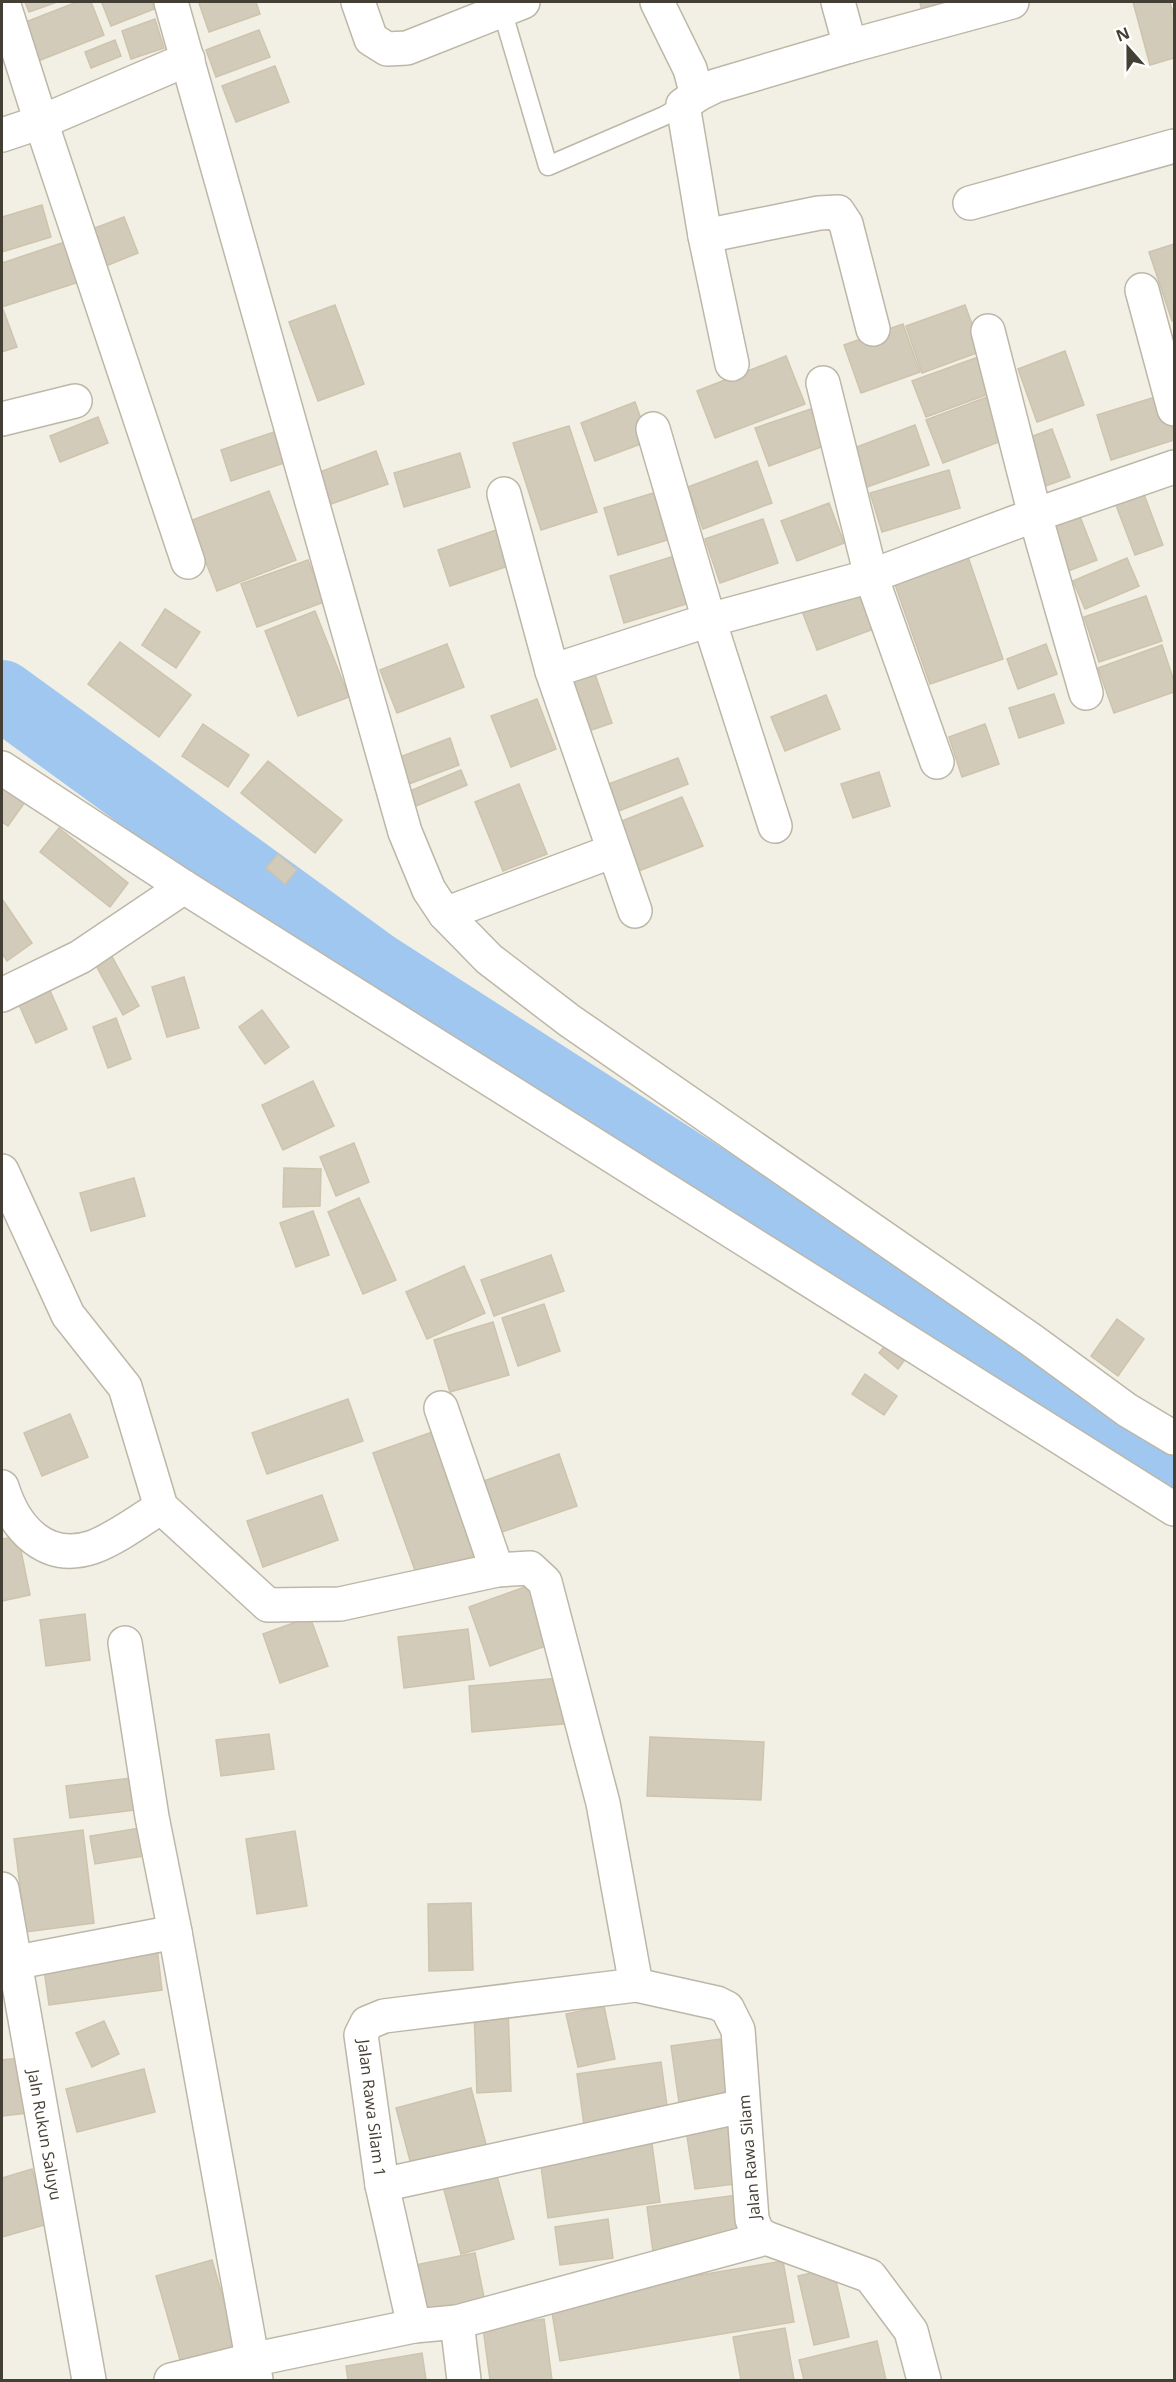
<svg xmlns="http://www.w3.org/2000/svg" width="1176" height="2382" viewBox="0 0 1176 2382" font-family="'Open Sans',sans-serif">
<rect width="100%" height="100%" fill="#f2efe4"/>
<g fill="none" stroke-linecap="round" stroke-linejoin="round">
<!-- river -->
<path stroke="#a0c7ef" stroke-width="70" d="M2,695l374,272 798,513"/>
</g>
<!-- building -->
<g fill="#d3cbb9" stroke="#cec4ad" stroke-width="1.5">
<path d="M25,2h32l-28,10z"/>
<path d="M77,2h14l13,33 -71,28 -15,-38z"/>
<path d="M105,2h47l2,7 -43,17 -9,-23z"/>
<path d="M202,2h54l4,12 -51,18 -10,-29z"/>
<path d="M920,2h53l-51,11z"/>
<path d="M1133,2h37l4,14v42l-24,7z"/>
<path d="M155,19l9,29 -33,11 -9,-28z"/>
<path d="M259,30l11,27 -54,20 -10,-27z"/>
<path d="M115,40l6,16 -30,12 -6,-16z"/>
<path d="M275,66l14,36 -53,20 -14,-36z"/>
<path d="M42,205l9,32 -49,15v-35z"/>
<path d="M124,217l14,36 -37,15 -14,-37z"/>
<path d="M68,241l14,40 -80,26v-44z"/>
<path d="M1174,244v76l-2,1 -23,-69z"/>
<path d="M335,305l29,79 -46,17 -29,-79z"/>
<path d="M965,305l17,46 -60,22 -16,-47z"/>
<path d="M2,309h1l14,38 -15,5z"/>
<path d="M903,324l17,48 -59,21 -17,-48z"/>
<path d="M1065,351l19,54 -47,17 -19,-53z"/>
<path d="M786,356l19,48 -90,34 -18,-47z"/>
<path d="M981,356l13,36 -68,25 -14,-36z"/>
<path d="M1165,394l9,29v17l-63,20 -14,-45z"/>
<path d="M987,397l17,43 -61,23 -17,-43z"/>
<path d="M635,402l14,39 -54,20 -14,-38z"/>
<path d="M811,409l13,37 -55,20 -14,-38z"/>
<path d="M98,417l10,26 -48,19 -10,-26z"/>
<path d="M915,425l14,40 -62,22 -13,-39z"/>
<path d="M569,426l28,86 -56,18 -28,-87z"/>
<path d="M283,429l10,31 -62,21 -10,-31z"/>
<path d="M1052,429l18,48 -30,11 -18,-48z"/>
<path d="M376,451l12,33 -57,20 -11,-32z"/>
<path d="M460,453l10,34 -66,20 -10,-34z"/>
<path d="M757,461l15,42 -69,26 -15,-42z"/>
<path d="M949,470l11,38 -78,24 -12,-39z"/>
<path d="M1142,489l21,56 -28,10 -21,-55z"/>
<path d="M269,491l27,69 -79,31 -27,-70z"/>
<path d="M660,491l14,47 -56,17 -14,-47z"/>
<path d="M829,503l15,40 -47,18 -16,-40z"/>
<path d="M1077,509l20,51 -29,11 -19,-51z"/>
<path d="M763,519l15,44 -58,20 -15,-44z"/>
<path d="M499,529l12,36 -61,21 -12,-36z"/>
<path d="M966,551l37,108 -73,25 -38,-108z"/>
<path d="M681,554l15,47 -72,22 -14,-47z"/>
<path d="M1127,558l12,28 -54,23 -12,-28z"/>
<path d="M308,560l16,42 -67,25 -16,-43z"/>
<path d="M864,587l15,40 -62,23 -15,-39z"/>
<path d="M1146,596l16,45 -63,21 -15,-45z"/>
<path d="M165,609l35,23 -24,36 -34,-23z"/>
<path d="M315,611l34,86 -51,19 -33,-85z"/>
<path d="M120,642l71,53 -32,42 -71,-53z"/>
<path d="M447,644l17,43 -67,26 -17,-43z"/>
<path d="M1046,644l11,30 -39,15 -11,-30z"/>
<path d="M1162,645l12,36v11l-60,21 -16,-45z"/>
<path d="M595,674l17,49 -32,11 -16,-49z"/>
<path d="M1054,694l10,29 -45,15 -10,-30z"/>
<path d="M826,695l14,34 -55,22 -14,-34z"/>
<path d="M537,699l19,50 -45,18 -20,-51z"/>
<path d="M203,724l46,31 -21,32 -46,-31z"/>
<path d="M985,724l14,40 -37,13 -13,-40z"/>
<path d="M450,738l9,27 -50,19 -9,-27z"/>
<path d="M678,758l10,26 -72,28 -10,-27z"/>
<path d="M268,761l74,59 -27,33 -74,-60z"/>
<path d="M461,770l6,15 -51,21 -6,-15z"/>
<path d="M879,772l11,34 -37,12 -12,-34z"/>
<path d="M2,775l28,20 -22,31 -6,-4z"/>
<path d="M519,784l28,70 -44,17 -28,-69z"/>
<path d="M682,797l21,49 -67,26 -19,-49z"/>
<path d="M59,828l69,55 -18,24 -70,-55z"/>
<path d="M278,854l19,16 -12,14 -19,-16z"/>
<path d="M2,899l30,44 -25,18 -5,-8z"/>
<path d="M109,951l30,55 -16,9 -30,-55z"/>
<path d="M184,977l15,51 -32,9 -15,-50z"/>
<path d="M47,984l20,45 -31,14 -20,-45z"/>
<path d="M262,1010l27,37 -24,17 -26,-37z"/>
<path d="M116,1018l15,41 -23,9 -15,-41z"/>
<path d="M313,1081l21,45 -51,24 -21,-45z"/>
<path d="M354,1143l15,39 -33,14 -16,-39z"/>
<path d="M284,1168l37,1 -1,37 -37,1z"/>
<path d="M134,1178l11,38 -54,15 -11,-38z"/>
<path d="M359,1198l37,82 -33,14 -35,-82z"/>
<path d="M313,1211l16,44 -33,12 -16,-44z"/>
<path d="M551,1255l13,36 -70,25 -13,-36z"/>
<path d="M464,1266l21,47 -58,26 -21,-47z"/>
<path d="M544,1304l16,47 -42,15 -16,-48z"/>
<path d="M1117,1319l27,20 -26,37 -27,-20z"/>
<path d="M493,1322l16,53 -59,17 -16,-52z"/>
<path d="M888,1342l19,15 -9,12 -19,-16z"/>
<path d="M865,1374l32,22 -13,19 -32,-21z"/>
<path d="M348,1399l15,42 -96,33 -15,-41z"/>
<path d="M70,1414l18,43 -46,19 -18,-43z"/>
<path d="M438,1430l43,123 -64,23 -44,-123z"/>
<path d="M559,1454l18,52 -75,26 -18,-51z"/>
<path d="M322,1495l16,45 -75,27 -16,-46z"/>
<path d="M18,1536l12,59 -28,6v-62z"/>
<path d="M533,1584l21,59 -64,23 -21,-59z"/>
<path d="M85,1614l5,46 -44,6 -6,-46z"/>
<path d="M310,1617l18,49 -48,17 -17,-49z"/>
<path d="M468,1629l6,50 -70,9 -6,-51z"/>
<path d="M560,1678l3,46 -91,8 -3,-46z"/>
<path d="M269,1734l5,35 -53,7 -5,-36z"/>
<path d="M650,1737l114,5 -3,58 -114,-4z"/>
<path d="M139,1777l4,32 -73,9 -4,-32z"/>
<path d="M152,1826l5,28 -62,10 -5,-28z"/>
<path d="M83,1830l11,93 -68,9 -12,-93z"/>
<path d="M295,1831l12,75 -50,8 -11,-75z"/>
<path d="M471,1903l2,67 -44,1 -1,-67z"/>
<path d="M157,1947l5,43 -113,15 -6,-43z"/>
<path d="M604,2006l11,53 -37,8 -12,-53z"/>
<path d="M508,2008l3,83 -34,2 -3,-84z"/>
<path d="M104,2021l15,33 -27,13 -16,-34z"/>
<path d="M720,2039l9,64 -49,7 -9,-64z"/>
<path d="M21,2058l7,55 -26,3v-56z"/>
<path d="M661,2062l7,51 -84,12 -7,-51z"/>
<path d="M144,2069l11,43 -78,20 -11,-43z"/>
<path d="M471,2088l16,60 -75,20 -16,-60z"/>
<path d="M734,2123l8,60 -47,6 -9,-59z"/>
<path d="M652,2144l8,58 -112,16 -8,-59z"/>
<path d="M32,2169l16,55 -46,13v-59z"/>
<path d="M496,2172l18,67 -53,15 -18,-68z"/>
<path d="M737,2195l5,44 -89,13 -6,-45z"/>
<path d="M608,2219l5,39 -53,7 -5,-38z"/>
<path d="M475,2253l10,49 -59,13 -11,-50z"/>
<path d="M212,2260l27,94 -56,16 -27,-94z"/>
<path d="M783,2261l11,61 -234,39 -10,-61z"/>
<path d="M833,2268l16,69 -35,8 -16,-69z"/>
<path d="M544,2319l8,61h-62l-7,-52z"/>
<path d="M785,2328l9,52h-53l-8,-43z"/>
<path d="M877,2341l9,39h-82l-5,-20z"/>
<path d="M422,2353l4,27h-78l-2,-14z"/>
</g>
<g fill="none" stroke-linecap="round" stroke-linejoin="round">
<!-- service casing -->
<g stroke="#bdb7a7" stroke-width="21">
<path id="service" d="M502,10l46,156 116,-50 19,-11"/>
</g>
<!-- minor casing -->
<g stroke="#bdb7a7" stroke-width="36">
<g id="minor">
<path d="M3,2l38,120 147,440"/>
<path d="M171,2l234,830 24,58 16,24 44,45 81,62 460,318 97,71 47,28"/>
<path d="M358,2l13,37 16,10 20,-1 116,-46"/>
<path d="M657,2l33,67 7,26 18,-9 135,-40 162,-44"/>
<path d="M838,2l12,44"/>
<path d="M697,95l-14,10 22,131 27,128"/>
<path d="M2,135l39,-13 147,-63"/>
<path d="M970,203l204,-57"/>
<path d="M705,236l114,-23 19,-1 8,12 27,105"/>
<path d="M1142,290l32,119"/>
<path d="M988,331l47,184 51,178"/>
<path d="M823,383l48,193 66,186"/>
<path d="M2,419l73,-18"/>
<path d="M653,429l56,191 66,206"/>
<path d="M504,494l48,177 83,240"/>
<path d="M552,671l157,-51 162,-44 164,-61 139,-48"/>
<path d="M2,768l182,119 990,622"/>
<path d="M445,914l168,-63"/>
<path d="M2,995l78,-38 104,-70"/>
<path d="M2,1171l66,144 57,72 36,120 107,98 72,-1 157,-34 33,-2 15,14 58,221 33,182"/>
<path d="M441,1408l56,162"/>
<path d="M2,1487c13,42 44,76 91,60 22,-8 48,-27 68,-40"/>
<path d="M125,1643l27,174 23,115 81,448"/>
<path d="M2,1889l87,491"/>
<path d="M2,1965l173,-33"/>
<path d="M382,2185l361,-79"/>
<path d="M457,2322l309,-84"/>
<path d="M171,2380l80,-20 163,-34"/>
<path d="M464,2380l-7,-58 -43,4 -32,-141 -21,-150 6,-12 17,-7 252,-31 81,18 10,5 11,22 14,189 5,13 9,6 104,38 41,55 13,49"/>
</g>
</g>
<!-- service -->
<use href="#service" stroke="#fff" stroke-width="18"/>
<!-- minor -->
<use href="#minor" stroke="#fff" stroke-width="33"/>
</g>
<g text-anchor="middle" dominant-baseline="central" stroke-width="4.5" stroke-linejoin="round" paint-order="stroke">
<!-- street labels -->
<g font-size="16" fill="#443f34" stroke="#fff">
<text transform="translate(372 2108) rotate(83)">Jalan Rawa Silam 1</text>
<text transform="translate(45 2135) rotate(80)">Jaln Rukun Saluyu</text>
<text transform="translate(749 2157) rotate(-95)">Jalan Rawa Silam</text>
</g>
</g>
<!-- border -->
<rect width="1176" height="2382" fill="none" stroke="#443f34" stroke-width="6"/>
<!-- north arrow -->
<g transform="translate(1128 48) rotate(339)" stroke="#ffffff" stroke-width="4.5" paint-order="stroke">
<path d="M0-4.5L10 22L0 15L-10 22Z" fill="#443f34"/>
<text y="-9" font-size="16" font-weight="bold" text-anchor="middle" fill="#443f34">N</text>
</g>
</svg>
